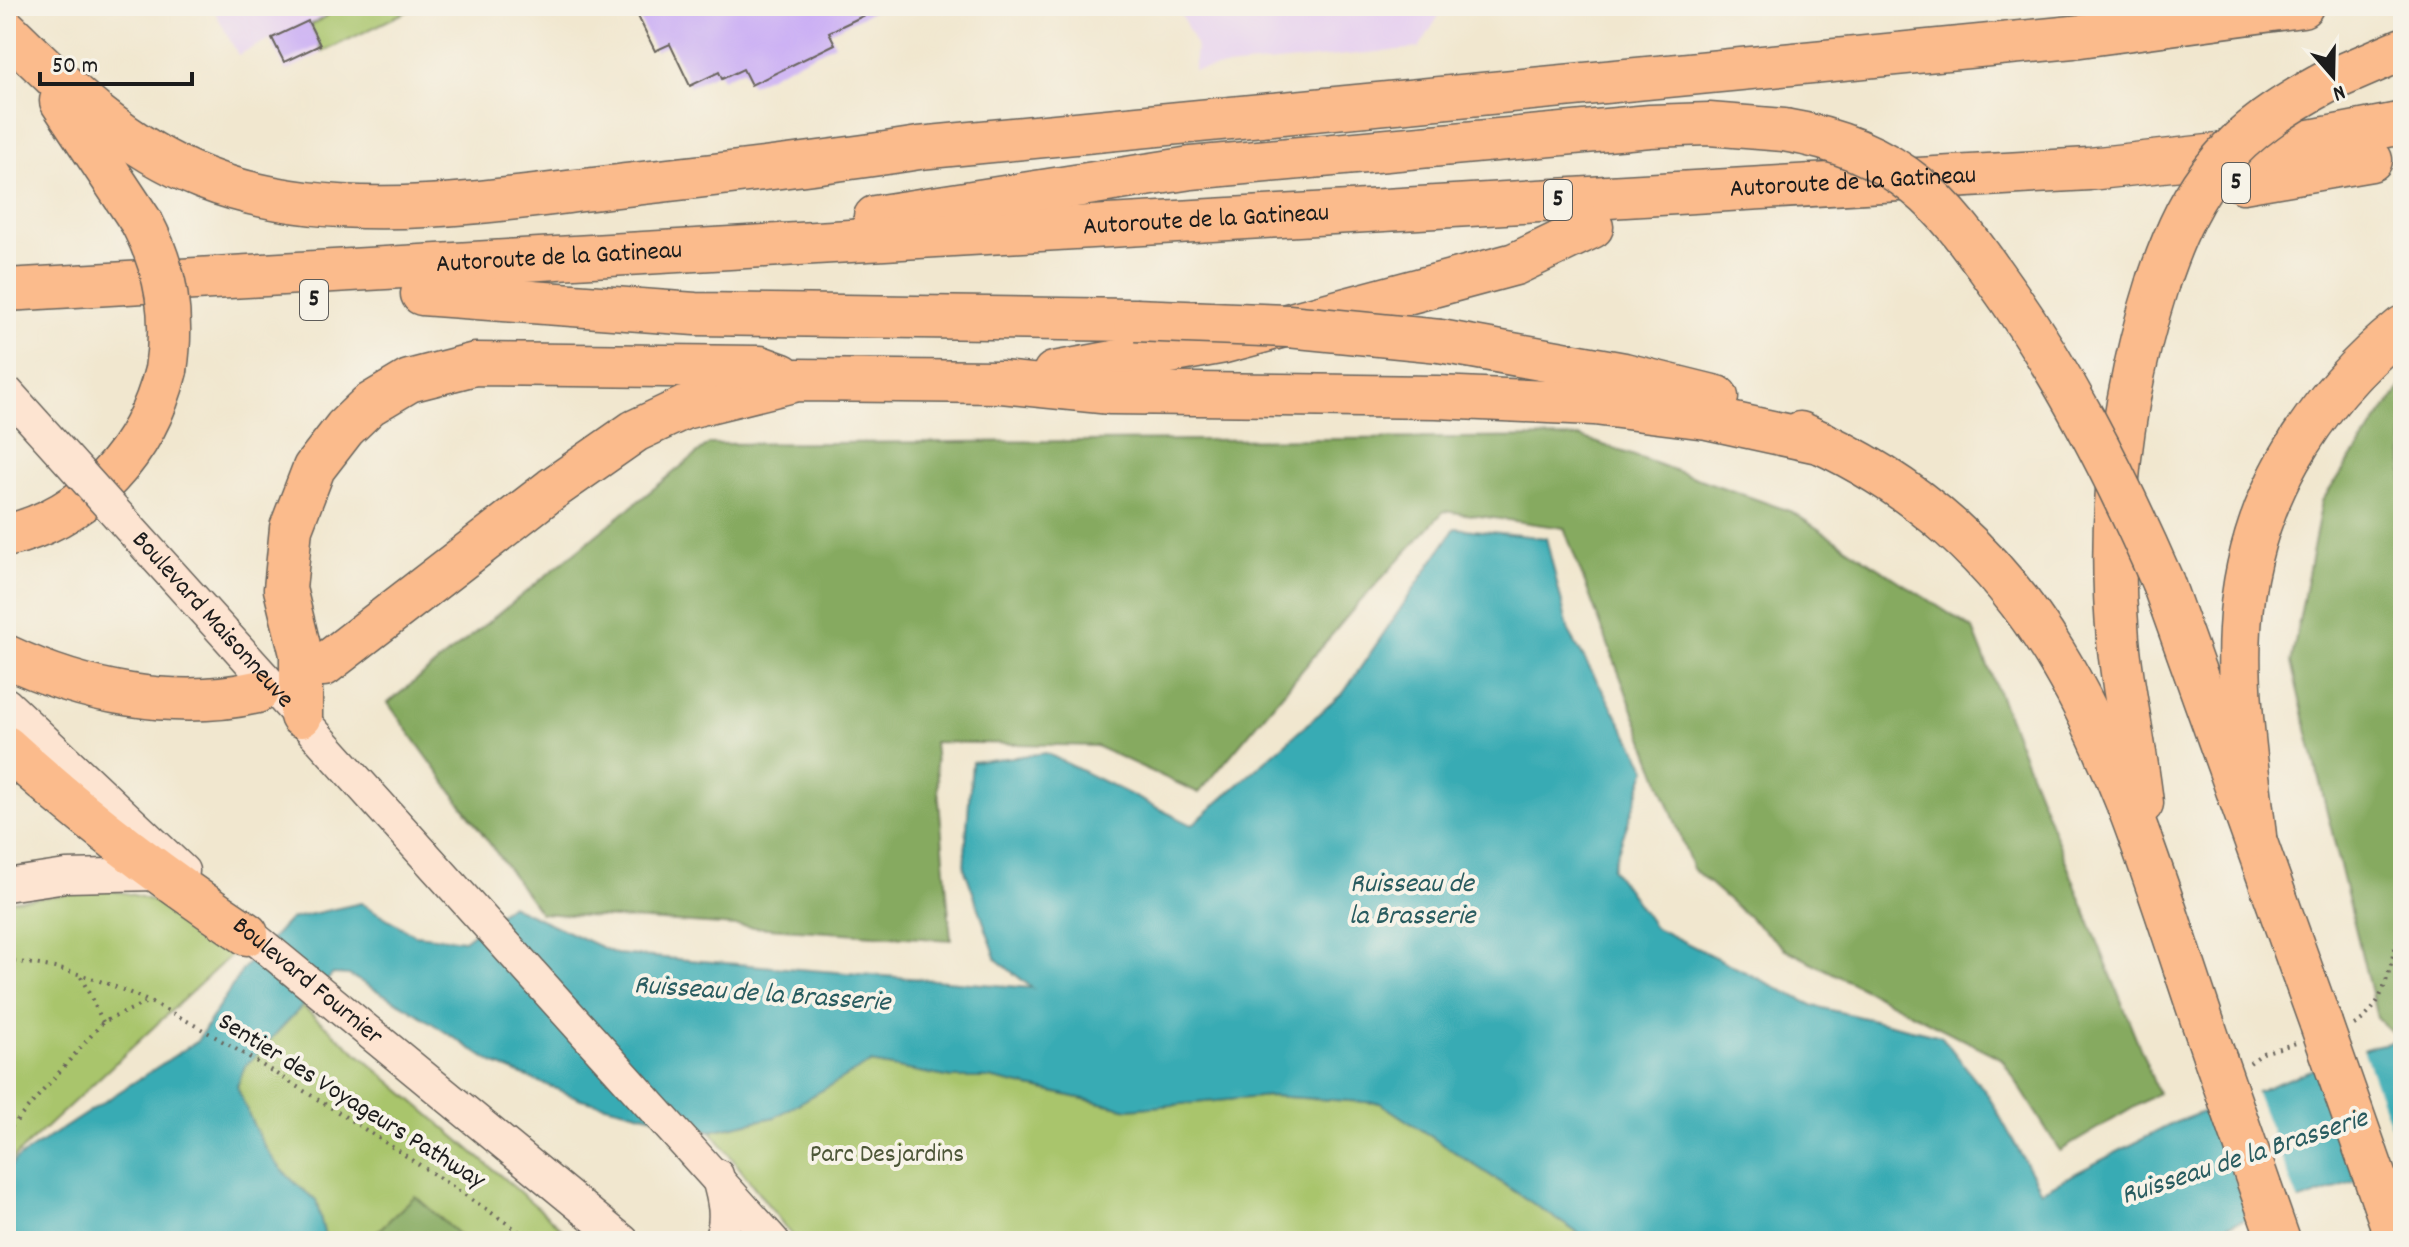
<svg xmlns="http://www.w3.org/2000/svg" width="2409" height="1247" viewBox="0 0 2409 1247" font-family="Dekko,sans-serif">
<rect width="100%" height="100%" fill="#f7f3e8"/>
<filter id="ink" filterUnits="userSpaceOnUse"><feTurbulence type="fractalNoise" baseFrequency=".0125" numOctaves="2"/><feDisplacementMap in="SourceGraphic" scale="16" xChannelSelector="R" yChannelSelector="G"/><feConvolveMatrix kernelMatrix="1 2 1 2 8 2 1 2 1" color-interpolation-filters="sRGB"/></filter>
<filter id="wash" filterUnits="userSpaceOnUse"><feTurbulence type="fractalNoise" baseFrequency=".006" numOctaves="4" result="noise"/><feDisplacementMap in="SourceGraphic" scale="32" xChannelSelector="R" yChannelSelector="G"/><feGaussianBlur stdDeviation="1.8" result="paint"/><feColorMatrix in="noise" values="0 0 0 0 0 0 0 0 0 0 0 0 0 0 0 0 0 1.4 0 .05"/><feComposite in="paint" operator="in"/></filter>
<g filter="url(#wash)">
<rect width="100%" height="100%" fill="#f1e7cf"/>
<!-- built -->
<g fill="#e7d2ef">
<path d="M212,6h206l-132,65 -16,-32 -32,16z"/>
<path d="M1177,6h268l-26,42 -225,22 2,-25z"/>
</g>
<!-- green -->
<g fill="#a9c56c" stroke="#627044" stroke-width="2">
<path d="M322,6h96l-95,46 -13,-27 17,-9z"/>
<path d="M106,890c51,5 89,30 126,64l-226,211v-264z"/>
<path d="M301,1005l249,213 24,23h-108l-51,-45 -48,45h-41l-10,-41c-46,-34 -59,-62 -79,-114l8,-20z"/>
<path d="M869,1063l83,15h37l139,31 142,-13 110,7 210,138h-794l-85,-110 64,-14z"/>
</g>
<!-- forest -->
<g fill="#86aa60" stroke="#51633e" stroke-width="2">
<path d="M2403,384v659l-26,-25 -86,-355 31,-162z"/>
<path d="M1581,437l211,75 181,117 185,464 -98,58 -58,-92 -217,-110 -92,-80 -129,-341 -120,-17 -88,95 -157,187 -103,-47 -162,-4 17,198 -411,-27 -152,-210 321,-259z"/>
<path d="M415,1196l51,45h-99z"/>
</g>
<!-- water -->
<path fill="#39abb4" stroke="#2a6468" stroke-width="2" d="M1455,528l91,10 23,94 78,136 -35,100 42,59 160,79 127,30 47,59 53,96 133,-68 200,-77 29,-6v126l-200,68v7h-613l-210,-138 -110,-7 -141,13 -140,-31h-37l-82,-15 -95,54 -64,14 -130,-32 -88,-36 -86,-56 -58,-32 -16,-1 -88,92 -8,20c20,52 33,80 79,114l10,41h-320v-67l9,-14 182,-119 46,-72 47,-50 71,-16 54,32 49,5 46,-35 106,49 416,34 -35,-28 -33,-93 8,-105 74,-9 146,72 152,-133z"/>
<!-- pier -->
<g fill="#f1e7cf">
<path d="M2362,1046l41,115v9l-42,14 -43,-121z"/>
<path d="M2254,1088l46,117 -49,17 -41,-117z"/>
</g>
<g id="blocks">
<!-- building -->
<g fill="#c8aaf5">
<path d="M633,6h251l-55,26 6,12 -84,41 -8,-16 -21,10 -3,-7 -29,14 -20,-42 -15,7z"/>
<path d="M308,21l12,24 -36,17 -12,-24z"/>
</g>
</g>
</g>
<g filter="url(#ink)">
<use href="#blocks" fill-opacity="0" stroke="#67635b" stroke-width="2"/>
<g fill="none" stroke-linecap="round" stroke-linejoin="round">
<!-- secondary casing -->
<g stroke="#67635b" stroke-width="35">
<g id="secondary">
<path id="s1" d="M124,522l649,719"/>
<path d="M6,704l177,167"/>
<path d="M6,885l60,-9 91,-2"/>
<path id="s2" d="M230,918l393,323"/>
<path d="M717,1175c6,21 13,45 2,66"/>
</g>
</g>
<!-- motorway casing -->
<g stroke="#67635b" stroke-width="45">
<g id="motorway">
<path d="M6,30c60,59 118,117 197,148 130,51 281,23 415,8 101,-12 201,-22 301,-38l1154,-111 229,-31"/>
<path d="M2329,81l74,-32"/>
<path d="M61,101l81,122"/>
<path d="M2243,182l128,-22"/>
<path d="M875,217l316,-49 459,-42 59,-2 75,6"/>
<path id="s3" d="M6,290l2083,-121 174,-19 140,-27"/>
<path d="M422,294l273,20 440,6"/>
<path d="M1440,341l184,33 93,23"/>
<path d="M1054,373l170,-31 291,-78 77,-37"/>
<path d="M1800,433c278,120 325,368 416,628"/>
<path d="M6,536c83,-20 140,-85 160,-166"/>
<path d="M2163,583l158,441"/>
<path d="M6,656c76,36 168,55 251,36"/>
<path d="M324,665l228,-176 83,-58 49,-23 113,-28 204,2 110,11 326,4 157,7 113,14 116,25"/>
<path d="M301,716v-62l-16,-65 6,-61 23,-60 31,-40 24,-23 40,-24 66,-17 285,3 22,8"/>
<path d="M6,747c76,70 156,130 241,187"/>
<path d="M2142,803c-6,-55 -19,-109 -24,-164 -11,-121 3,-241 40,-357"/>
<path d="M2255,836c-7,-68 -19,-139 -15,-207 6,-122 69,-227 163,-302"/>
</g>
</g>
<!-- path -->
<g stroke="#67635b" stroke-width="4" stroke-dasharray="2 6" stroke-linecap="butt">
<path d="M6,961c101,6 194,66 277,117 85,52 168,107 250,163"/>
<path d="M81,977l22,45"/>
<path d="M2354,1025c37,-21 35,-69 49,-106"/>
<path d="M2250,1063l13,-10 33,-10"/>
<path d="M6,1133l97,-111 42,-19"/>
</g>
<!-- secondary -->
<use href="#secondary" stroke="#fde4d1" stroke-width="32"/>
<!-- motorway -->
<use href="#motorway" stroke="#fbbb8c" stroke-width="42"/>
<!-- secondary-bridge casing -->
<g stroke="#67635b" stroke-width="35" stroke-linecap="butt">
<path id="secondary-bridge" d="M6,391l118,131"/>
</g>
<!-- motorway-bridge casing -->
<g stroke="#67635b" stroke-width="45" stroke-linecap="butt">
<g id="motorway-bridge">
<path d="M1784,130c49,8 94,24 133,56 30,24 53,56 75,87 70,96 124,202 171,310"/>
<path d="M142,223c25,48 32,94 24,147"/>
<path d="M2158,282c35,-104 73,-149 171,-201"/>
<path d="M1135,320l153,6 152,15"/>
<path d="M2321,1024l72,205"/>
<path d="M2216,1061l63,180"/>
</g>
</g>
<!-- secondary-bridge -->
<use href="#secondary-bridge" stroke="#fde4d1" stroke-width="32"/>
<!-- motorway-bridge -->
<use href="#motorway-bridge" stroke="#fbbb8c" stroke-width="42"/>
</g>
</g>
<g text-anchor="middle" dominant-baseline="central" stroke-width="8" stroke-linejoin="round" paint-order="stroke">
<!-- shield labels -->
<g fill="#f7f3e8" stroke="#5e5c59" stroke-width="2">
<rect x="2222" y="163" width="28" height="40" rx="6"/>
<rect x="1544" y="180" width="28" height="40" rx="6"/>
<rect x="300" y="280" width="28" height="40" rx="6"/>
</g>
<g font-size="24" font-weight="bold" fill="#1c1c1c">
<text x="2236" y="183">5</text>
<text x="1558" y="200">5</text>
<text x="314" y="300">5</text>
</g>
<!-- street labels -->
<g font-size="26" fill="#1c1c1c" stroke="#f7f3e8">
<text stroke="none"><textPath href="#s3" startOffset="1850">Autoroute de la Gatineau</textPath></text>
<text stroke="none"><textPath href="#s3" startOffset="1202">Autoroute de la Gatineau</textPath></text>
<text stroke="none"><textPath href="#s3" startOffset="554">Autoroute de la Gatineau</textPath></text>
<text stroke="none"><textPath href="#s1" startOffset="132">Boulevard Maisonneuve</textPath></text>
<text stroke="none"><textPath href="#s2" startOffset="100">Boulevard Fournier</textPath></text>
<text transform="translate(351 1102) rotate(32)">Sentier des Voyageurs Pathway</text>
</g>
<!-- park labels -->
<g font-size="26" fill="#4d5738" stroke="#f7f3e8">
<text x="887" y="1155">Parc Desjardins</text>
</g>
<!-- water labels -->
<g font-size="28" font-style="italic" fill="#295c60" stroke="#f7f3e8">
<text x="1412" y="886">Ruisseau de<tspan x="1412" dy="32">la Brasserie</tspan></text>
<text transform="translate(762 996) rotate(4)">Ruisseau de la Brasserie</text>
<text transform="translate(2245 1159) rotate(-18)">Ruisseau de la Brasserie</text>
</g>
</g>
<!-- margin -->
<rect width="2409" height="1247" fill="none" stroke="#f7f3e8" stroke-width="32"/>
<!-- north arrow -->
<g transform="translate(2333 76) rotate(160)" stroke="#f7f3e8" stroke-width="6" paint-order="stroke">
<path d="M0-6L14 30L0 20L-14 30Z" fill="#1c1c1c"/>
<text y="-12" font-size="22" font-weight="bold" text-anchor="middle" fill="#1c1c1c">N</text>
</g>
<!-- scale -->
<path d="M40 72v12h152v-12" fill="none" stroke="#1c1c1c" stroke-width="4"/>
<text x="52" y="72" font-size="24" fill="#1c1c1c" stroke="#f7f3e8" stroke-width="6" paint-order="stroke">50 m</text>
</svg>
